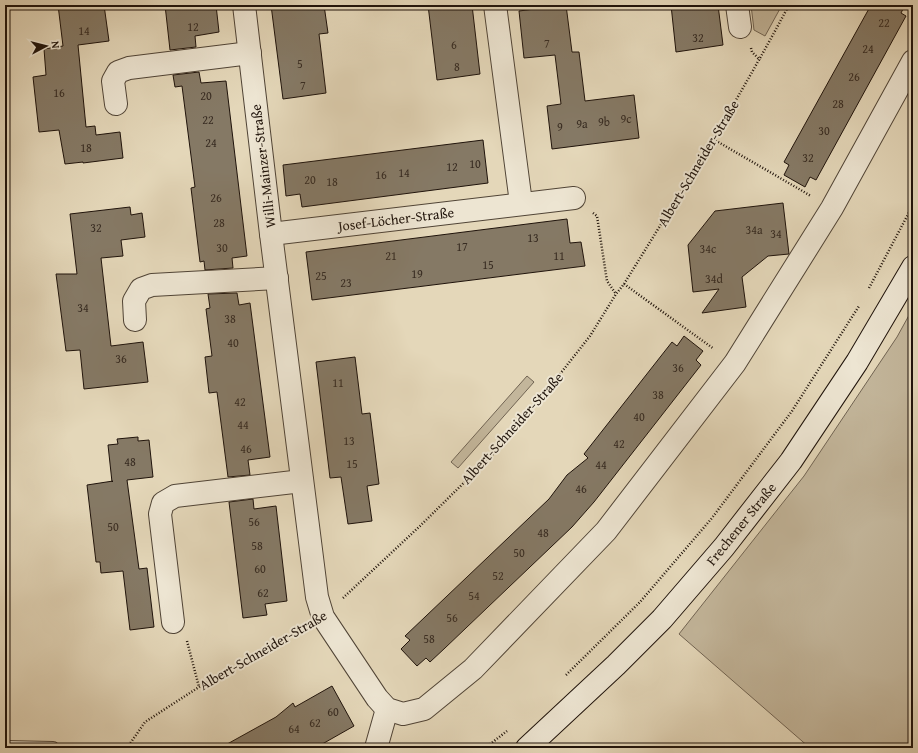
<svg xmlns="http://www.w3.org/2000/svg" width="918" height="753" viewBox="0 0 918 753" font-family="'Gentium Book Plus',serif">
<rect width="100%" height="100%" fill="#e4d7b9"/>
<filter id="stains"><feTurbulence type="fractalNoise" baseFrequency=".005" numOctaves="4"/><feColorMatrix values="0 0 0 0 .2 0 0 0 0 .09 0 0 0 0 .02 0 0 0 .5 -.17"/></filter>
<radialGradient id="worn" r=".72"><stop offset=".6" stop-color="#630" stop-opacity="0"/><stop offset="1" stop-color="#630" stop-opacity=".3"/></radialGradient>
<!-- green -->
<g fill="#c3b69b" stroke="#716453">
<path d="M751,5h31l-17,31 -11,-6z"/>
<path d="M913,308v440h-103l-131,-114 125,-158 93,-139z"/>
<path d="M527,376l7,6 -76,86 -7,-6z"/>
</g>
<!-- building -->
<g fill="#857965" stroke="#1f130b">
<path d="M58,5h46l5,36 -31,4 8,82 9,-1 1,9 24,-3 3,26 -40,5v-1l-18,2 -6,-34 -20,2 -6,-55 13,-2 -2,-26 19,-3z"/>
<path d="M165,5h51l3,27 -24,4 1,11 -26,3z"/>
<path d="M271,5h53l4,28 -9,1 7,59 -43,6z"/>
<path d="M428,5h44l8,69 -43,6z"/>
<path d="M566,5l6,47h7l6,49 49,-6 5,43 -87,11 -5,-43 14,-2 -6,-49 -31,3 -5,-47z"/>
<path d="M671,5h47l5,40 -47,7z"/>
<path d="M871,5h34l-4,8 5,3 -90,164 -6,-3 -5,10 -21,-12 5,-10 -5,-3z"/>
<path d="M199,72l2,11 25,-2 21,175 -15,2 1,10 -28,2 -1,-9 -4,1 -9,-74 4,-1 -13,-101 -7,1 -2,-12z"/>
<path d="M483,140l5,43 -186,24 -2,-13 -14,2 -3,-31z"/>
<path d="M783,203l6,51 -21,2 -26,21 4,30 -44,6 17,-24 -26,3 -5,-47 27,-34z"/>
<path d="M130,207l1,8 11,-2 3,24 -24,3 2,16 -22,2 10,88 32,-4 5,40 -64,7 -4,-39 -14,1 -10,-77h21l-7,-60z"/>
<path d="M567,219l3,24 11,-1 4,24 -273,34 -6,-48z"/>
<path d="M237,293l2,12 11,-2 20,154 -22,3 2,15 -22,2 -11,-85 -8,1 -4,-36 7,-1 -6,-47 4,-1 -2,-14z"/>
<path d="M684,336l19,15 -7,9 5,5 -107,137 -22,25 -127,121 -15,14 -4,-4 -9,8 -16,-17 9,-9 -5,-4 144,-137 18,-24 21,-17 -4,-4 88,-112 5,4z"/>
<path d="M355,357l7,57 8,-1 9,71 -12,2 5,35 -24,3 -7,-47 -11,1 -14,-116z"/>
<path d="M138,437v4l11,-1 4,37 -26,3 12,89 8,-1 7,59 -24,3 -7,-59 -22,2 -1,-11h-4l-9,-77 26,-4 -1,1 -4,-37 10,-1 -1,-5z"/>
<path d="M253,499l1,10 22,-3 11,95 -22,3 2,11 -24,3 -14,-116z"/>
<path d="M332,686l22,40 -37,21 -12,1h-85l56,-31 17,-14 2,4z"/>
</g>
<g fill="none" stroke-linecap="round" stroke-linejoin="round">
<!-- service casing -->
<g stroke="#504436" stroke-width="14">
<path id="service" d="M5,747l48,1"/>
</g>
<!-- minor casing -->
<g stroke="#504436" stroke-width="24">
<g id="minor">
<path d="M244,5l27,229 46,363 6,20 54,81 10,11 16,5 21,-5 49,-40 133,-138 129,-168 97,-155 81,-147"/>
<path d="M495,5l26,198"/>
<path d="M737,5l3,22"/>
<path d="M116,104l-3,-23 5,-9 11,-4 121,-15"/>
<path d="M271,234l303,-36"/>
<path d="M135,320l-1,-19 7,-12 11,-4 125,-7"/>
<path d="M173,622l-13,-108 3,-11 12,-7 127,-15"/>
<path d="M376,748l11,-39"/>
</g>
</g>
<!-- secondary casing -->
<g stroke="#1f130b" stroke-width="24">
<path id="secondary" d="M527,748l89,-83 46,-46 62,-72 67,-86 66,-99 56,-95"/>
</g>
<!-- path -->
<g stroke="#1f130b" stroke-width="2.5" stroke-dasharray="1 2" stroke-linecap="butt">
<path d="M751,48l1,4 8,8"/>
<path d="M713,139l98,57"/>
<path d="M593,213l4,3 10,65 9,13"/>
<path d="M624,284l90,65"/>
<path d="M869,288l44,-83"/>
<path d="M343,598l77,-72 71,-70 58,-68 41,-52 26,-42 8,-10c57,-92 114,-183 165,-279"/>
<path d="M187,641l12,46"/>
<path d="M566,675l74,-73 72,-84 80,-107 67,-105"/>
<path d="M127,748l18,-26 54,-35 104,-58"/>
<path d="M485,748l22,-17"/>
</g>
<!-- service -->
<use href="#service" stroke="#ede5d2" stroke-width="12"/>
<!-- minor -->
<use href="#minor" stroke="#ede5d2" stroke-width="22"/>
<!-- secondary -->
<use href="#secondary" stroke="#ede5d2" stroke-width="22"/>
</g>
<g text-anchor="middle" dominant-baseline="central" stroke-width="4" stroke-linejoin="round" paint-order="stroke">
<!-- number labels -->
<g font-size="12" fill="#382c22">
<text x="884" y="22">22</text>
<text x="193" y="26">12</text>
<text x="84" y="30">14</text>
<text x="698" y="37">32</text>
<text x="547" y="43">7</text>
<text x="454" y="44">6</text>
<text x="868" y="48">24</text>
<text x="300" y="63">5</text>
<text x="457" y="66">8</text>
<text x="854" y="76">26</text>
<text x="303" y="85">7</text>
<text x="59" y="92">16</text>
<text x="206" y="95">20</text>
<text x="838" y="103">28</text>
<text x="626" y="118">9c</text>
<text x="208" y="119">22</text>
<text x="604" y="121">9b</text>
<text x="582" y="123">9a</text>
<text x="560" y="126">9</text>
<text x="824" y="130">30</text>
<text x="211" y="142">24</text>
<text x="86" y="147">18</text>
<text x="808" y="157">32</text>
<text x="475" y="163">10</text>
<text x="452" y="166">12</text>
<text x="404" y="172">14</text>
<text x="381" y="174">16</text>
<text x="310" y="179">20</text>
<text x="332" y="181">18</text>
<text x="216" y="197">26</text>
<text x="219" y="222">28</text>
<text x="96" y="227">32</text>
<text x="754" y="229">34a</text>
<text x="776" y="233">34</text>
<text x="533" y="237">13</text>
<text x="462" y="246">17</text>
<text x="222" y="247">30</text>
<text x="708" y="248">34c</text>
<text x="391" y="255">21</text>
<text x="559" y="255">11</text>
<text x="488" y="264">15</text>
<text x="417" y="273">19</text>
<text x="321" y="275">25</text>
<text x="714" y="278">34d</text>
<text x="346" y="282">23</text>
<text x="83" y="307">34</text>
<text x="230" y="318">38</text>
<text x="233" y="342">40</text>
<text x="121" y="358">36</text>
<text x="678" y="367">36</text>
<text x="338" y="382">11</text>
<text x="658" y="394">38</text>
<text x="240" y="401">42</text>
<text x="639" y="416">40</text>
<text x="243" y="424">44</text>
<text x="349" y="440">13</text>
<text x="619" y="443">42</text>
<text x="246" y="448">46</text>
<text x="130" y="461">48</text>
<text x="352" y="463">15</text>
<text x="601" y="464">44</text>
<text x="581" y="488">46</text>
<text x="254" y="521">56</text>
<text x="113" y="526">50</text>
<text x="543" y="532">48</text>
<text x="257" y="545">58</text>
<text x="519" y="552">50</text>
<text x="260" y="568">60</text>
<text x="498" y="575">52</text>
<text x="263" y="592">62</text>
<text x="474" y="595">54</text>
<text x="452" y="617">56</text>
<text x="429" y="638">58</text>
<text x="333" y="711">60</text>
<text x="315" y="722">62</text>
<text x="294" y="728">64</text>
</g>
<!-- street labels -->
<g font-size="14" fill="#1f130b" stroke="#ede5d2">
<text transform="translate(698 163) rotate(-59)">Albert-Schneider-Straße</text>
<text transform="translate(263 166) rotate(-97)">Willi-Mainzer-Straße</text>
<text transform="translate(396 219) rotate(-7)">Josef-Löcher-Straße</text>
<text transform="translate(512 428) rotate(-48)">Albert-Schneider-Straße</text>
<text transform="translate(741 524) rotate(-51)">Frechener Straße</text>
<text transform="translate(263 650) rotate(-30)">Albert-Schneider-Straße</text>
</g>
</g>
<!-- margin -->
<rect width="918" height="753" fill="none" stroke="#e4d7b9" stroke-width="20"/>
<rect x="6" y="6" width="906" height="741" fill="none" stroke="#1f130b" stroke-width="2"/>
<rect x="10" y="10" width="898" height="733" fill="none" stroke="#1f130b"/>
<!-- north arrow -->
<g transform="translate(46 46) rotate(83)" stroke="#ede5d2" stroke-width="3" paint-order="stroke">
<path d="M0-3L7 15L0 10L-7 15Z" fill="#1f130b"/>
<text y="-6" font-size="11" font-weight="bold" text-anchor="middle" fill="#1f130b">N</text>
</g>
<rect width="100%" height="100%" filter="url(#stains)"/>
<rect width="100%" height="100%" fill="url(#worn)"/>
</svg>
